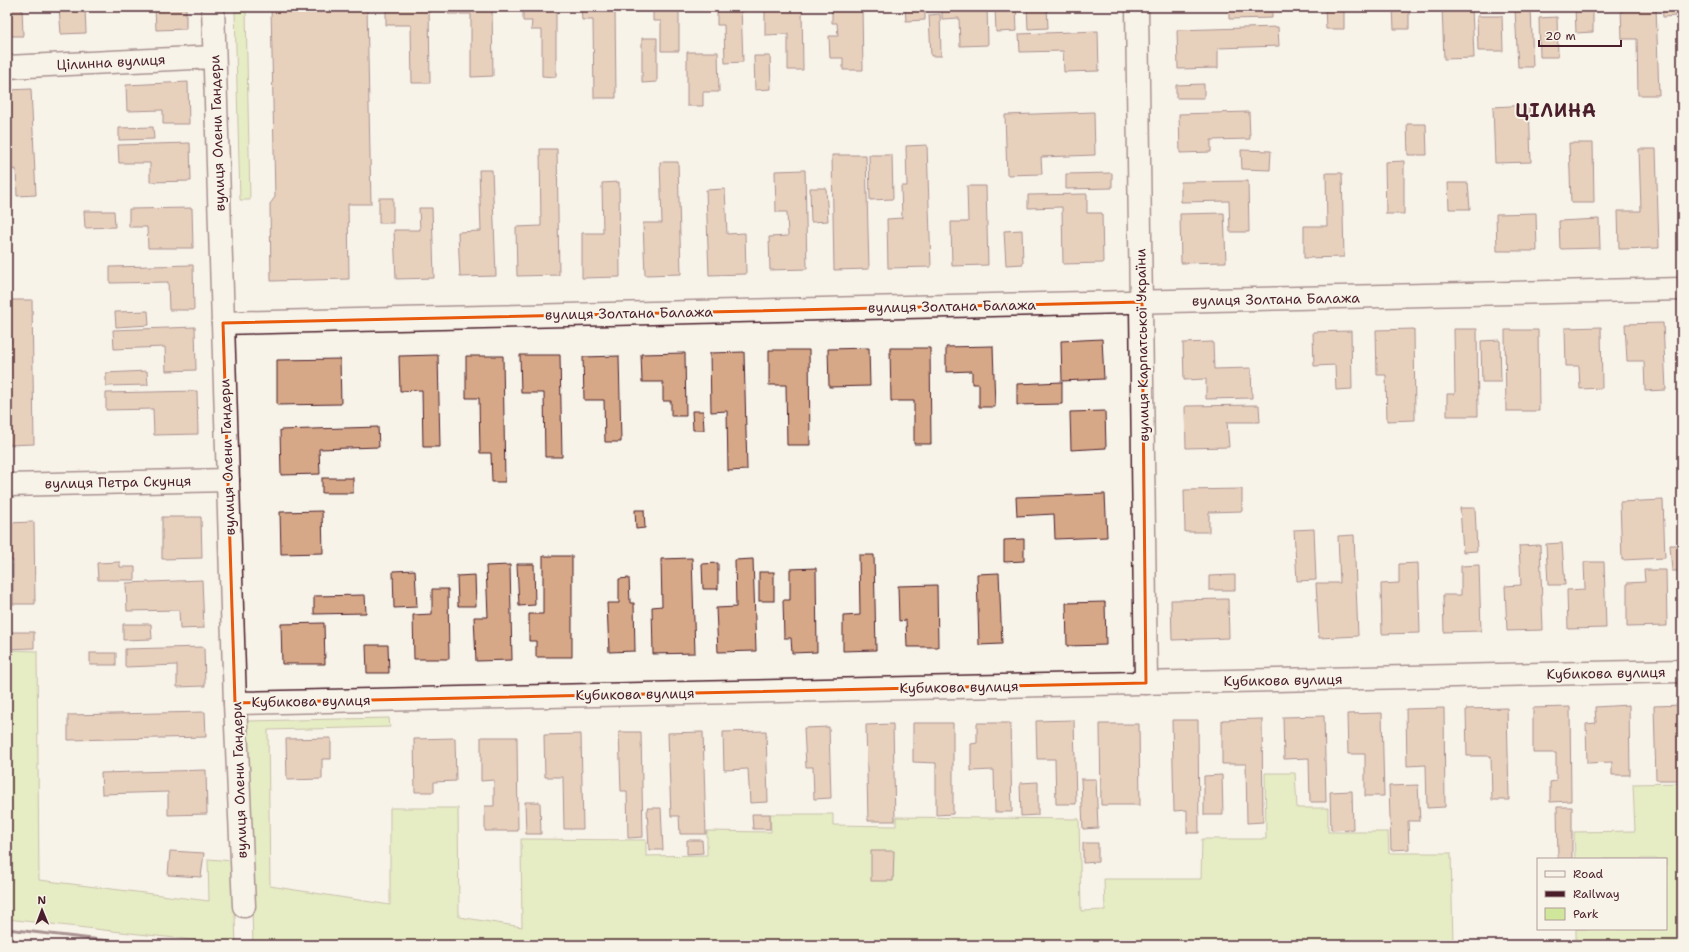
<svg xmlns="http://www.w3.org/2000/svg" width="1689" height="952" viewBox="0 0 1689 952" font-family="'Shantell Sans',sans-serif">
<rect width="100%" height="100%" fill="#f7f3e8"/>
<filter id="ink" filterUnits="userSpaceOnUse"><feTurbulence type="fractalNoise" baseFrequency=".025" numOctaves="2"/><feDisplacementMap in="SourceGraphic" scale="8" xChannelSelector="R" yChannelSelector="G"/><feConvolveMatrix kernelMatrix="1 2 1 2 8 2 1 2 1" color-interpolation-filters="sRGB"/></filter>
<g filter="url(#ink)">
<!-- green -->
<g fill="#d0e69a" stroke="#8d8262">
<path d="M235,11h11l4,189h-10z"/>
<path d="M7,650l30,1 2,229 170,21 -1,-42 25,2 3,84 -229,-26z"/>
<path d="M389,718l1,9 -122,3 2,156 120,19v-97h68l1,109 63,10 -1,-88 125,1v16l61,-1v-24l64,1 -1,-18h63v11l63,1v-9l183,2 2,92 24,-1 -1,-31h97l1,-40h64l-1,-66h30l2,35h31v24h60l1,21h62l2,92h-1200l-6,-224z"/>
<path d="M1682,783v162h-106v-16h90v-70h-91l-1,-27 61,-1 -2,-47z"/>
</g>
<!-- building -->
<g fill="#d6a888" stroke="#4a1f2b">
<path d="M7,7h15l1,29h-16z"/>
<path d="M59,7h26l1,26 -25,1z"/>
<path d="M155,7h31v22l-30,1z"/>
<path d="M271,7h96l4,197h-23l1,75 -78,2 -1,-77 5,-7z"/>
<path d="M386,7h43l1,76h-18l-1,-58h-25z"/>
<path d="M448,7h44l1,69 -22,1v-63h-23z"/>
<path d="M514,7h42v70l-14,-1v-46h-11l1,-9h-9v-13l-9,1z"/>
<path d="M581,7h34l1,91h-22l-1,-78h-11z"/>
<path d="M653,7h26v44h-18v-30h-8z"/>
<path d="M717,7h24l2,55 -18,1 -1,-38h-7z"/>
<path d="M765,7h37l1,63h-15v-36l-23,1z"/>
<path d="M832,7h30l1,63h-20v-12h-13l-1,-22h9l-1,-13h-5z"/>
<path d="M905,7h20v13l-19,1z"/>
<path d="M942,7h45l1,38 -28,1 -1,-28 -17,1z"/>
<path d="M995,7h21l1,24 -21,1z"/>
<path d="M1027,7h20l1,21 -20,1z"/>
<path d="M1229,7h43v11l-43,1z"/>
<path d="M1325,7h19v22h-18z"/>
<path d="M1393,7h-9h25v22h-15z"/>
<path d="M1442,7h30l2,51 -30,1z"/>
<path d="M1507,7h24l2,60h-15l-3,-58 -8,1z"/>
<path d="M1575,7h18v25l-17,1z"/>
<path d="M1621,7h35l3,88h-21l-1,-56h-15z"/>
<path d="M1662,7h14l1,9 -14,1z"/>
<path d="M940,14l1,42h-10l-2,-41z"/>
<path d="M1477,16h25l1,35h-25z"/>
<path d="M1557,17l1,40h-18l-1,-39z"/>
<path d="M1278,27l1,19 -61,2v20l-40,1 -1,-39z"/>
<path d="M1098,31l1,40 -35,1 -1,-21 -43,1 -1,-18z"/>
<path d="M642,38h15v44l-15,1z"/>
<path d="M687,52h31l1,40h-16v14h-16z"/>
<path d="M754,56h16l1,33 -16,1z"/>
<path d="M188,82l1,42h-26v-14l-36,1 -1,-26z"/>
<path d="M1204,84v14h-28v-13z"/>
<path d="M31,89l5,106 -19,1 -1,-27 -7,1 -1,-10h-1l1,-70z"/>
<path d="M1529,105l2,57 -36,1 -2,-56z"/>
<path d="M1094,112l1,43 -54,2 1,17 -35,1 -2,-60z"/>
<path d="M1249,112l1,27 -39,1v12l-31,1 -1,-39z"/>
<path d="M1407,124h19l1,31h-19z"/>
<path d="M153,127l1,12 -35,1v-12z"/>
<path d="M190,143l1,38 -41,1v-19h-31l-1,-18z"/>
<path d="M1569,143h24l1,60h-23z"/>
<path d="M927,145l4,122 -43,1 -1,-49 15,-1 -1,-32h6l-1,-40z"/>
<path d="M540,149h17l2,126 -42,1 -1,-49 25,-1z"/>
<path d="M1639,149h17l3,99 -40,1 -1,-38h23z"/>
<path d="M1241,150l30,1 -1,19 -28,-1z"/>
<path d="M832,155h34l3,114 -35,1z"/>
<path d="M869,155h23l1,44 -23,1z"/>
<path d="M1404,161v53h-18l-1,-52z"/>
<path d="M660,162h18l3,112 -36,1 -2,-52h19z"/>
<path d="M479,170h13l4,106 -36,1 -2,-45 23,-1z"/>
<path d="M805,170l2,99 -37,1 -1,-33 19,-1 -1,-24h-11l-1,-41z"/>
<path d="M1112,173v15l-46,1v-15z"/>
<path d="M1326,173h16l2,84 -40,1v-32h23z"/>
<path d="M1248,181l1,51h-19l-1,-31 -48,1v-20z"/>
<path d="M619,182l1,95 -38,1v-45h21l-1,-50z"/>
<path d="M1448,183h20l2,26h-21z"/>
<path d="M967,186h19l2,79 -36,1 -1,-44h17z"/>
<path d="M810,188h16l2,33 -17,1z"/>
<path d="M725,189l2,45 18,-1 1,41 -37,1 -3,-85z"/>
<path d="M1087,194v19h15l1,50 -40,1 -1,-57 -34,1v-13z"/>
<path d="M1681,197h1v46z"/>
<rect x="379" y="198" width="14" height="25"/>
<path d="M192,208l1,40h-45l-1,-21h-18v-18z"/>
<path d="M419,208h13l2,70 -38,1 -2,-49h26z"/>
<path d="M84,211h30l1,16 -30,1z"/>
<path d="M1224,213l2,49 -45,1 -1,-49z"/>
<path d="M1536,213l1,38h-40l-1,-37z"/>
<path d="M1599,219l1,29 -40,1 -1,-28z"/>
<path d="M1022,230l1,34 -17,1 -2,-34z"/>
<path d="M193,265l1,45h-25l-1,-28 -58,1v-16z"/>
<path d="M10,300h22l2,144 -27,1v-102h4z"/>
<path d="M148,311l1,14 -33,2 -1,-15z"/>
<path d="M1663,323l3,67 -21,1 -1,-30h-17l-2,-37z"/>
<path d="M195,327l1,43 -30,1 -1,-24 -51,2 -1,-19z"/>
<path d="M1601,327l1,61 -22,1 -1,-23h-13l-1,-38z"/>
<path d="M1414,329l1,91 -28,1 -1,-46h-9l-1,-45z"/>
<path d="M1454,329h23l1,87h-31v-22h8z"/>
<path d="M1505,330h33l1,81h-33z"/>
<path d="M1351,331l1,58 -16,1 -1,-25 -21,1 -1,-34z"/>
<path d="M1102,339l2,40 -42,2 -1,-40z"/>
<path d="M1500,340l1,42h-19l-1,-41z"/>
<path d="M1213,342l1,27 37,-1 1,30 -46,1v-20l-22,1 -1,-37z"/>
<path d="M993,346l2,61h-16v-23h-7v-13l-26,1v-25z"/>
<path d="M869,348l1,38 -41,1 -1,-38z"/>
<path d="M890,348h40l1,96h-17v-43h-23z"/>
<path d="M769,350h40l1,95h-23l-1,-60h-17z"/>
<path d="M744,352l3,118 -19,1 -1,-60 -16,1 -1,-59z"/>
<path d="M685,353l1,63h-15v-15h-8v-19h-21l-1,-28z"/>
<path d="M438,355l2,92h-17l-1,-57 -22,1 -1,-35z"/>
<path d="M520,355h40l2,102h-17l-1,-64h-23z"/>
<path d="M466,356h37l2,126h-13l-1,-29h-11l-1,-55h-13z"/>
<path d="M619,356l2,86h-16l-1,-42h-20l-1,-43z"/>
<path d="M340,359l1,45 -64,1v-45z"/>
<path d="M147,371l1,14 -42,1v-13z"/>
<path d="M1062,382v22l-45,1v-21z"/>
<path d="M197,391l1,43 -44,1 -1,-26 -47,1v-17z"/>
<path d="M1259,405l1,17h-33l2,25 -43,1 -1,-42z"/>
<path d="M692,411h11l1,19h-11z"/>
<path d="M1105,411l1,37 -35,2 -1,-38z"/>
<path d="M378,427l1,20 -60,2 1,25 -39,1 -1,-45z"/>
<rect x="322" y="478" width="31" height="15"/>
<path d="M1242,489v22l-33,1v20h-24l-1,-42z"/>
<path d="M1105,494l2,43 -52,2 -1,-25 -37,2 -1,-19z"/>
<path d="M1663,500l2,58 -43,2 -2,-58z"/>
<path d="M1460,508h15l2,43 -14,1z"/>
<path d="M635,510h9l1,18 -9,1z"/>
<path d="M322,511l1,42 -42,1 -1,-42z"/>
<path d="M162,517h39l1,41 -40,1z"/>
<path d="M34,522l1,82h-22v-44h-6v-37z"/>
<path d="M1314,529l2,51 -19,1 -3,-51z"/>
<path d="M1354,535l4,101 -39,2 -3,-55h24l-2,-47z"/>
<path d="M1024,539v22l-20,1v-22z"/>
<path d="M1562,543l3,42h-17l-2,-41z"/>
<path d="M1540,545l3,85 -36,1 -2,-45 16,-1 -2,-39z"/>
<path d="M1670,545h12v26h-10z"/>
<path d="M859,555h15l2,95 -33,1v-35l17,-1z"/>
<path d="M543,556h29v101h-36v-16h-7v-27h14z"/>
<path d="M692,558l3,95 -42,1 -1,-47 10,-1 -1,-47z"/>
<path d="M753,559l3,92 -38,1 -2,-44 20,-1 -1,-47z"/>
<path d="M120,562v5h15v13h-37l-1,-17z"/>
<path d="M1584,562h20l2,66 -38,1 -1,-39 18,-1z"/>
<path d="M718,563v26h-15l-1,-25z"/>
<path d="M1418,563l2,70 -38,1 -1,-50 18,-1v-19z"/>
<path d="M517,564h17l1,41 -16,1z"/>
<path d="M510,565l2,95 -36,1 -2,-44h14l-2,-51z"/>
<path d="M1479,565l2,66 -37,1 -1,-37h18v-29z"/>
<path d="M816,568l1,84 -25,1 -1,-15h-7l-1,-38h7v-31z"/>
<path d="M415,570l2,37 -23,1 -1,-37z"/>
<path d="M1644,570h22l1,56 -40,1v-44l18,-1z"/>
<rect x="759" y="572" width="15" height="29"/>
<path d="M999,573l3,71 -23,1 -2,-71z"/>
<path d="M475,575l1,31h-18l-1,-30z"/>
<path d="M1235,575v15h-26v-14z"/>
<path d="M629,578l1,25h4l1,48 -26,1 -2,-49h12v-24z"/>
<path d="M202,580l2,48 -24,1 -1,-19 -52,1 -1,-28z"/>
<path d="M937,585l1,62h-31l-1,-27 -7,1 -1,-35z"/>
<path d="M432,589h16l1,70h-35l-1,-44 19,-1z"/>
<path d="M365,595l1,18 -52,1v-18z"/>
<path d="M1228,599l1,39 -57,2 -1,-40z"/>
<path d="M1105,602l1,43 -39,1 -1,-43z"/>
<path d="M324,623l1,41h-43l-1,-40z"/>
<path d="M123,624h28l1,15 -29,1z"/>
<path d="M7,632h27v16l-27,1z"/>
<path d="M366,645h22l1,28h-22z"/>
<path d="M204,647l1,39 -28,1v-22l-52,2v-18z"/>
<rect x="90" y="653" width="26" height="12"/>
<path d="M1629,705l1,70h-18v-13l-25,1 -1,-39 10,-1 -1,-16z"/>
<path d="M1682,705v75h-26l-2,-74z"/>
<path d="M1570,707l1,94 -21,1v-20l6,-1v-28h-23v-45z"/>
<path d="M1444,708l1,99 -18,1 -1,-43 -19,1 -1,-57z"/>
<path d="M1507,708l2,92h-17l-1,-44h-24l-1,-47z"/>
<path d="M205,712l1,25 -138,3v-25z"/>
<path d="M1382,713l2,83h-19v-42h-17l-1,-40z"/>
<path d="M1324,716l2,86h-16l-1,-44 -25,1 -1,-42z"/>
<path d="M1262,719l1,103 -16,1 -1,-59h-24v-44z"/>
<path d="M1074,720l2,84h-20l-1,-45h-18l-1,-38z"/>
<path d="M1172,720h26l1,113h-12v-23l-13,1z"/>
<path d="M913,723h40v91l-17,1v-52l-23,-1z"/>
<path d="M977,723h33l2,89h-17l-1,-42 -23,1v-27l6,-1z"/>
<path d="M893,724l2,97h-27l-2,-96z"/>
<path d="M1100,724h39l1,81h-39z"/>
<path d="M829,727l2,71 -17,1 -1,-32h-7l-2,-39z"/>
<path d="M766,731l2,71 -18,1 -2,-34 -24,1 -1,-38z"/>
<path d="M619,732h22l2,105 -15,1 -1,-47h-6z"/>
<path d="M703,732l3,102h-26l-1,-18h-8l-3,-83z"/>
<path d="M581,734l2,95h-19l-1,-52h-18l-1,-42z"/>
<path d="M481,737h36l1,94h-33v-25h9v-26l-13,1z"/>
<path d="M331,738v21h-9v20l-35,1 -1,-41z"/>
<path d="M455,738l1,43 -22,1v10h-19l-1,-53z"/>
<path d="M206,770l1,44 -39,1v-23l-66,2 -1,-21z"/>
<path d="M1222,775l1,40h-19v-39z"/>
<path d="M1081,779h15l2,49 -15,1z"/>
<path d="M1038,782v33l-17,1 -1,-33z"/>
<path d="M1418,785l2,36h-12l1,28 -18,1 -2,-64z"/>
<path d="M1352,791l1,38 -22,1 -1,-38z"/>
<path d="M525,802h15l1,32h-15z"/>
<path d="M1557,807h15v52h-14z"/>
<path d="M647,808h14l2,42h-14z"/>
<path d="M752,814h18v15h-17z"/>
<path d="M687,840h15l1,13 -16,1z"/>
<path d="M1083,843h15v19l-15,1z"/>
<path d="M170,851l34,2 -3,24 -33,-2z"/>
<path d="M871,851h23l-1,30h-22z"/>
</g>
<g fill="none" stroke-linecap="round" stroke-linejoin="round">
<!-- minor casing -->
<g stroke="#4a1f2b" stroke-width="25">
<g id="minor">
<path d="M213,7l22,696 9,203"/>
<path d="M1137,7l9,676"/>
<path d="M7,67l207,-10"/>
<path d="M223,323l1459,-34"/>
<path d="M7,485l221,-5"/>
<path d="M235,703l1447,-32"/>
</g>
</g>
<!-- minor -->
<use href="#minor" stroke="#f7f3e8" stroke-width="22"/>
<!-- rail -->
<path stroke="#4a1f2b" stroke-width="3" d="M7,929l137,16"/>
</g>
</g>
<!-- marked area -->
<path d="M0 0H1689V952H0ZM1142,302l4,381 -911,20 -12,-380z" fill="#f7f3e8" fill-opacity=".55" fill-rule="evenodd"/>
<path fill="none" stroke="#e8590c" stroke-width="3" stroke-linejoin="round" d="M1142,302l4,381 -911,20 -12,-380z"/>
<g text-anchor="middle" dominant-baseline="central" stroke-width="4" stroke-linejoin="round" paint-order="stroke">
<!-- street labels -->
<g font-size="14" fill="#4a1f2b" stroke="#f7f3e8">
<text transform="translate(111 62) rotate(-3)">Цілинна вулиця</text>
<text transform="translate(217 133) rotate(-92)">вулиця Олени Гандери</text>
<text transform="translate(1276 299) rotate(-1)">вулиця Золтана Балажа</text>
<text transform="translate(952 306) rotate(-1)">вулиця Золтана Балажа</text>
<text transform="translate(629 313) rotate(-1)">вулиця Золтана Балажа</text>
<text transform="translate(1142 345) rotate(-91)">вулиця Карпатської України</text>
<text transform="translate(227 457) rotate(-92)">вулиця Олени Гандери</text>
<text transform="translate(118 482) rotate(-1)">вулиця Петра Скунця</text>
<text transform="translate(1606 673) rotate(-1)">Кубикова вулиця</text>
<text transform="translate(1283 680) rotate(-1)">Кубикова вулиця</text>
<text transform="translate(959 687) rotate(-1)">Кубикова вулиця</text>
<text transform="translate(635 694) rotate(-1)">Кубикова вулиця</text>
<text transform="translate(311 701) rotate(-1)">Кубикова вулиця</text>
<text transform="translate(239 780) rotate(-92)">вулиця Олени Гандери</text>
</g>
<!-- district labels -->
<g font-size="18" font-weight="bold" letter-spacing="1" fill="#4a1f2b" stroke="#f7f3e8">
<text x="1556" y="111">ЦІЛИНА</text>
</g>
</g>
<!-- margin -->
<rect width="1689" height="952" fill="none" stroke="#f7f3e8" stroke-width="24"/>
<rect x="12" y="12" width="1665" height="928" fill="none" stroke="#4a1f2b" stroke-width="1.5" filter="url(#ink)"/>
<!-- legend -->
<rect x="1537" y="858" width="130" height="72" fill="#f7f3e8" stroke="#b29e9c"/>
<rect x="1545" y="871" width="20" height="6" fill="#f7f3e8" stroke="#b29e9c"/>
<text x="1573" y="878" font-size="12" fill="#4a1f2b">Road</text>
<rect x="1545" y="891" width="20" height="6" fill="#4a1f2b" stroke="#b29e9c"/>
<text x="1573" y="898" font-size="12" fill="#4a1f2b">Railway</text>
<rect x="1545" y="908" width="20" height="12" fill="#d0e69a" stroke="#b29e9c"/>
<text x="1573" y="918" font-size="12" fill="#4a1f2b">Park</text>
<!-- north arrow -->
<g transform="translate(42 910) rotate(359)" stroke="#f7f3e8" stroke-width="3" paint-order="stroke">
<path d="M0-3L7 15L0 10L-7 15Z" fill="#4a1f2b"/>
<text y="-6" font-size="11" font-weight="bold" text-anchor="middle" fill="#4a1f2b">N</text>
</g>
<!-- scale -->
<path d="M1539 40v6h82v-6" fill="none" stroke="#4a1f2b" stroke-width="2"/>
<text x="1545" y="40" font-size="12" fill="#4a1f2b" stroke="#f7f3e8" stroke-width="3" paint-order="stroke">20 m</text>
</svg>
